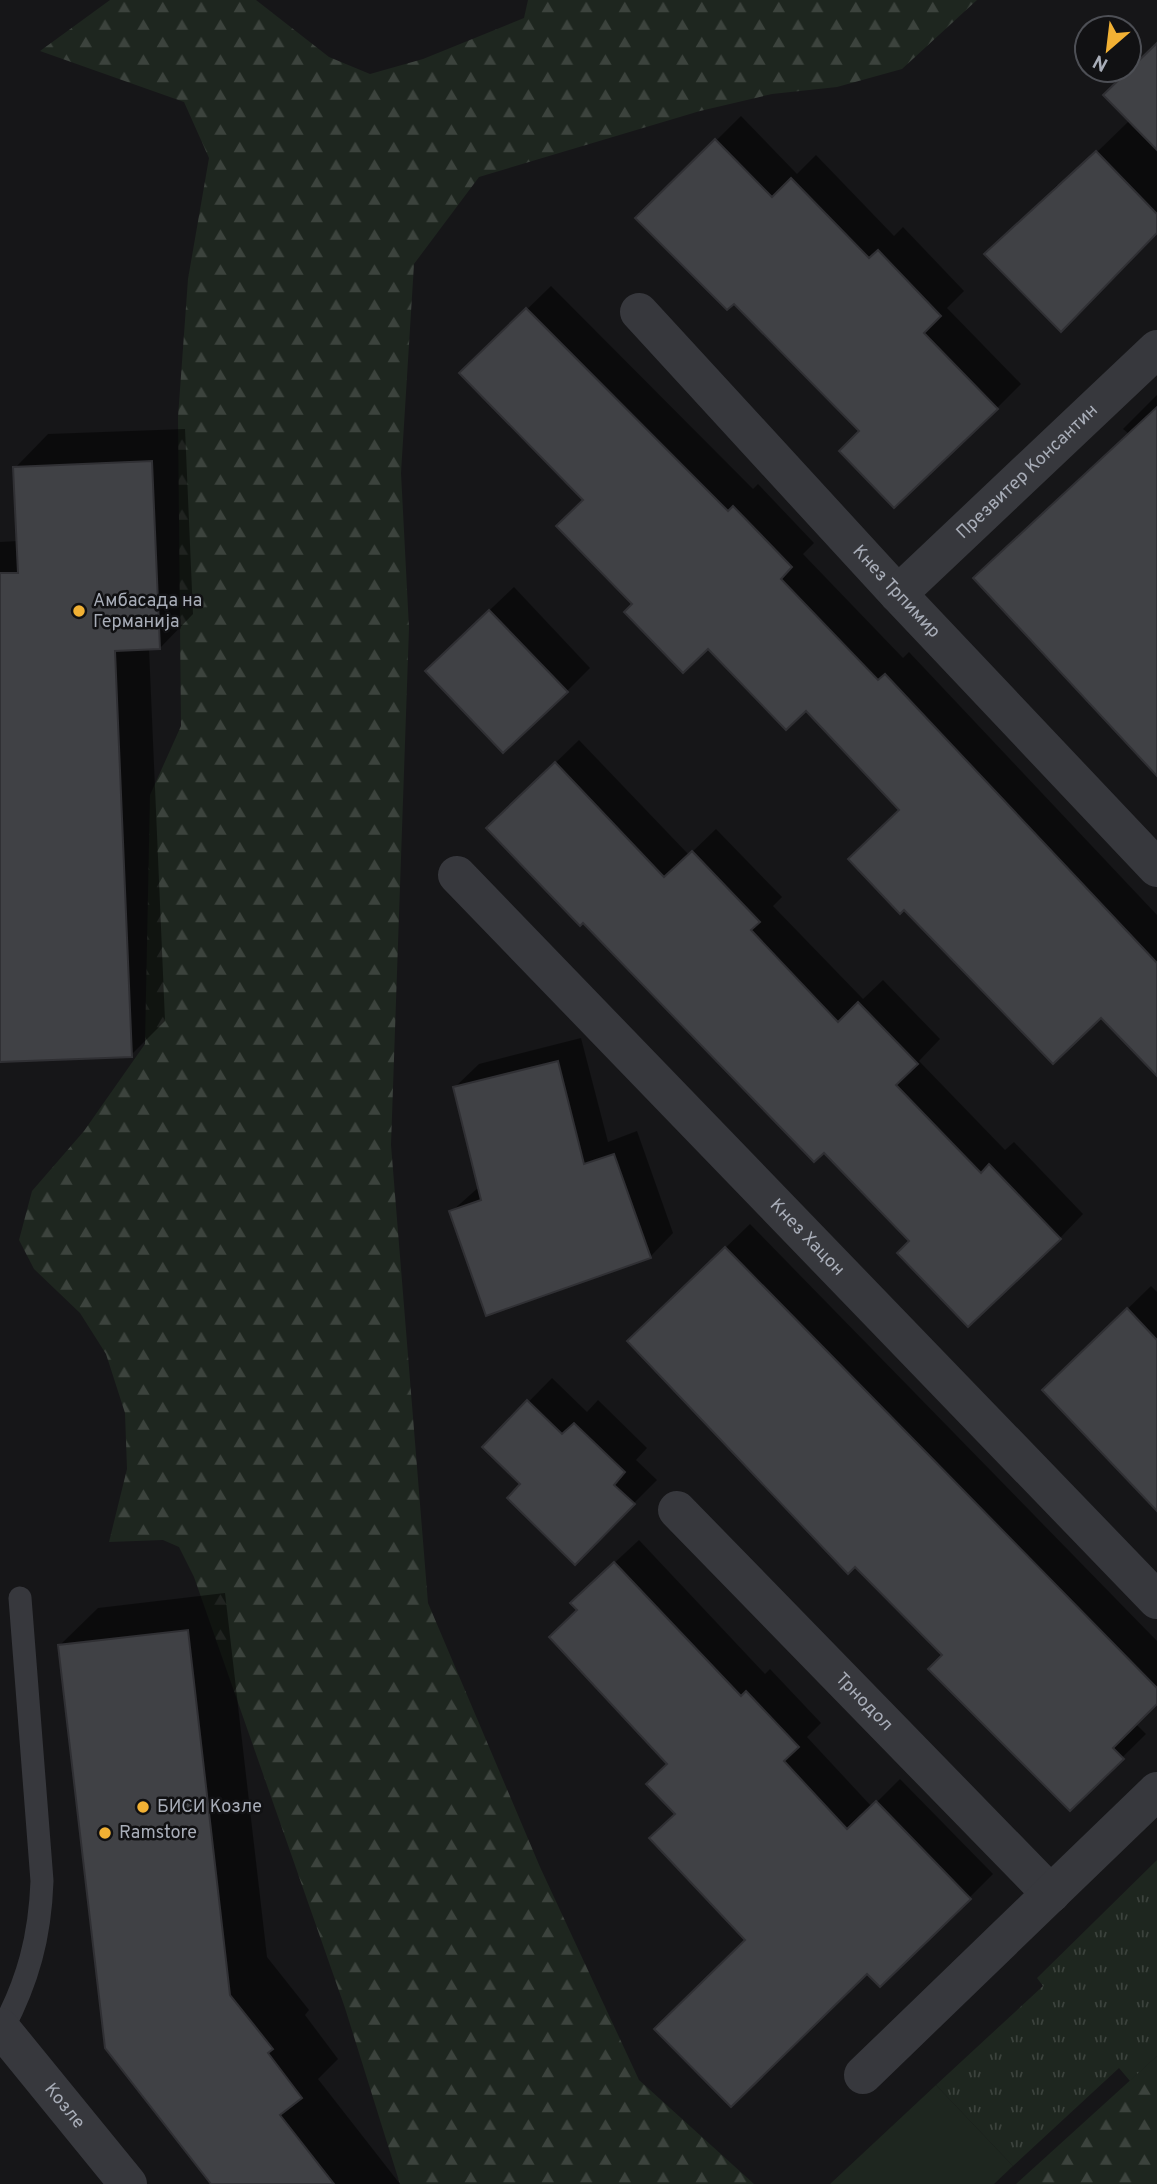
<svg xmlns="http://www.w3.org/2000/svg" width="1157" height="2184" viewBox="0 0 1157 2184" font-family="Overpass,sans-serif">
<defs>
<pattern id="grass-tufts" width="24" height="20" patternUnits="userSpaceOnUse" patternTransform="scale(1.75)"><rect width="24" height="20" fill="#1e261f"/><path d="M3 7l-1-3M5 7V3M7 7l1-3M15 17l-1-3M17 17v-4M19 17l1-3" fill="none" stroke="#3c433d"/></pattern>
<pattern id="forest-firs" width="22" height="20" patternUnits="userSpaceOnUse" patternTransform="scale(1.75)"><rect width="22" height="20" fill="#1e261f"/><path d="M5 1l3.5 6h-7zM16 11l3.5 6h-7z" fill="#3c433d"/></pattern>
</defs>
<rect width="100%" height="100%" fill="#161618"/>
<!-- grass -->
<path fill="url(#grass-tufts)" d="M1157,1860v196l-27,25 -11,-13 -106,98 -77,-81 107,-99 -6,-8z"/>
<!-- forest -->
<g fill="url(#forest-firs)">
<path d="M110,0h146l73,57 41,17 53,-15 101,-41 4,-18h449l-75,69 -65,18 -65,7 -72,17 -221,66 -65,87 -13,209 8,155 -18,517 37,458 112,264 99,213 115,104h-354l-55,-176 -151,-431 -15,-30 -16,-7 -54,2 18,-73 -2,-56 -19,-59 -26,-41 -46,-44 -15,-29 13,-49 52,-60 61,-87 5,-249 31,-69 -3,-309 10,-138 21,-121 -25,-56 -144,-51z"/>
<path d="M1157,2056v128h-141z"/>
</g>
<!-- garden -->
<path fill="#1e261f" d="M936,2085l77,81 -19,18h-164z"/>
<!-- shadow -->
<g fill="#0007">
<path d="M1157,44v187l-29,28 3,2 -70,69 -75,-76 71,-69 3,3 70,-68z"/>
<path d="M741,116l56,58 19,-19 78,81 9,-9 61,64 -17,17 74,76 -24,24 -136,23 -127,-130 -96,-83z"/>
<path d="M551,286l202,203 5,-5 56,59 -11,11 100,104 6,-6 248,263v158l-56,-58 -197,-108 -3,-97 -95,-102 -171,-104 -50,-104 -100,-150z"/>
<path d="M1157,395v379l-181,-196 153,-144 -6,-5z"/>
<path d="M185,429l8,185 -33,34h-11l16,373 -34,34 -131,5v-518l18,-1 -3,-73 33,-34z"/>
<path d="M514,587l76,81 -23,23 -116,-44z"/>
<path d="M579,740l110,115 27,-26 66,68 -9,9 90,93 20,-19 57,59 -21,22 86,89 9,-8 69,72 -23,24 -149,3 -399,-436z"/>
<path d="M581,1038l27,104 29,-11 36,102 -23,24 -199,-45 29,-26 -25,-99 24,-23z"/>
<path d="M750,1224l407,417v61l-22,21 11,11 -76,75 -126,-154 -291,-337z"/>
<path d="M1151,1286l6,6v215l-89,-140z"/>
<path d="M552,1378l35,34 11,-12 49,48 -11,12 21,20 -82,82 -52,-78 -39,-37z"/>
<path d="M639,1540l126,134 5,-5 51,54 -14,14 65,70 28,-28 93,95 -24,24 -102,73 -120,-31 -71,-127 -7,-50 -90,-153 17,-30z"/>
<path d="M225,1593l42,364 42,53 -4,5 33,44 -20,20 82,105h-187l-153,-539 38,-37z"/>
</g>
<!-- building -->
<g fill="#404145" stroke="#303034" stroke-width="2">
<path d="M1157,43v107l-54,-55z"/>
<path d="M715,139l57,58 19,-19 78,80 9,-8 63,66 -17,17 74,76 -104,99 -55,-57 20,-20 -125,-127 -7,6 -92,-92z"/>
<path d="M1096,151l61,63v19l-96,99 -77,-78z"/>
<path d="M526,308l202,203 5,-5 59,61 -11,12 97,101 7,-6 272,289v113l-56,-58 -48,46 -149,-154 -4,4 -52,-55 51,-49 -93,-99 -20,19 -78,-81 -25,24 -59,-61 8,-8 -76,-78 27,-26 -124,-127z"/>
<path d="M1157,407v369l-184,-198z"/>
<path d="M152,461l8,188 -45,2 17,406 -132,5v-489h18l-5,-106z"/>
<path d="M489,610l79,82 -65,61 -78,-82z"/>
<path d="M555,762l109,115 28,-26 68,71 -9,8 87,92 20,-20 60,62 -22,21 85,88 8,-9 72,75 -93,88 -71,-74 12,-12 -85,-88 -10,9 -231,-239 -3,3 -94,-98z"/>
<path d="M558,1061l26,103 30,-10 37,104 -165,58 -37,-105 32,-11 -28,-113z"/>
<path d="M725,1247l432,441v16l-44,44 11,11 -54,52 -142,-142 14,-14 -87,-88 -7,7 -221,-233z"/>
<path d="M1127,1308l30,32v171l-115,-121z"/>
<path d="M527,1400l35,34 12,-11 51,49 -11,13 21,19 -60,61 -68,-67 13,-14 -38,-37z"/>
<path d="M614,1562l127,134 5,-5 53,56 -15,14 63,68 29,-28 95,98 -91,88 -13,-13 -136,133 -77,-78 91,-89 -96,-102 26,-24 -29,-30 21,-20 -118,-127 28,-27 -7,-7z"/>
<path d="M188,1630l42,365 43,54 -5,4 34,45 -22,17 54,69h-123l-106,-136 -47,-403z"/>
</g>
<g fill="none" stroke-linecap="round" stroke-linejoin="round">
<!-- service -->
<path stroke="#37383d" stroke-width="23" d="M2,2030c26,-49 38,-93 40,-149l-22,-283"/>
<!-- minor -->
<g stroke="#37383d" stroke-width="38">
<path id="s1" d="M639,312l259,282 259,274"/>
<path id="s2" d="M898,594l259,-245"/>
<path id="s3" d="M457,875l700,725"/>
<path id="s4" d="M677,1510l374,384"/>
<path id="s5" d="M0,2027l128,157"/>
<path d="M863,2075l294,-284"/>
</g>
</g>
<!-- markers -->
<g fill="#f2b134" stroke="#111113" stroke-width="2.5">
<circle cx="79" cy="611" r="7"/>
<circle cx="143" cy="1807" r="7"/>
<circle cx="105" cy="1833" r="7"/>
</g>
<g text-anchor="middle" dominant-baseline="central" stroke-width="5" stroke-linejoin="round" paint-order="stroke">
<!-- street labels -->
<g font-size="18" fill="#a8adb8" stroke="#111113">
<text stroke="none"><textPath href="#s2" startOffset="178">Презвитер Консантин</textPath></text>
<text stroke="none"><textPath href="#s1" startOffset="380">Кнез Трпимир</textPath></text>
<text stroke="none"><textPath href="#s3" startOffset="504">Кнез Хацон</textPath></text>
<text stroke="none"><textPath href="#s4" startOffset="268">Трнодол</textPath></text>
<text stroke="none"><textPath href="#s5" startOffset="102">Козле</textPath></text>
</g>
<!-- poi labels -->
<g font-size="18" fill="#a8adb8" stroke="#111113" text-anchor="start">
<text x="93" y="601">Амбасада на<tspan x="93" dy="21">Германија</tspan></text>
<text x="157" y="1807">БИСИ Козле</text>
<text x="119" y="1833">Ramstore</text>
</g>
</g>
<!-- north arrow -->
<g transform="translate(1108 49) rotate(208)"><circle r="33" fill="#111113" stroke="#4d4f55" stroke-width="2"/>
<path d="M0-5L12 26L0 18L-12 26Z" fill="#f2b134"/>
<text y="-10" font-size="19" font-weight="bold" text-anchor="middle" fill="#a8adb8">N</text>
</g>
</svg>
